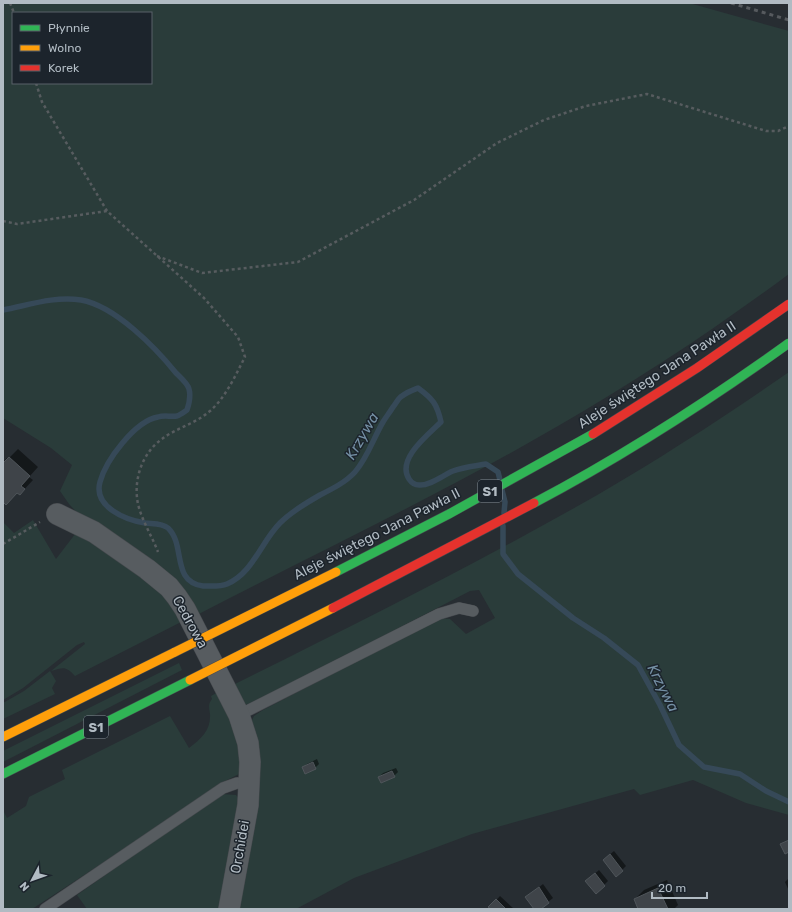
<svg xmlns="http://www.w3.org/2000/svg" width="792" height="912" viewBox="0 0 792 912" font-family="Rubik,sans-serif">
<rect width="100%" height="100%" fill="#272d32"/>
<!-- green -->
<g fill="#2a3c3a" fill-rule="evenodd">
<path d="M3,3h686l100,28v243c-74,55 -151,106 -231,152 -118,69 -242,127 -363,190l-113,-98 -13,-14 -9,-13 12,-26 -21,-17 -48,-30zM13,13h138v70h-138z"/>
<path d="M789,372v443l-43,-12 -53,-23 -53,15 -6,-6 -162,45 -118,44 -58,31h-61l15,-185 4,-8 9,-6 177,-92 10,1 16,15 29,-16 -16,-28 -9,1 -220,114 -7,-1 -14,-17c125,-62 249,-124 370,-193 65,-38 128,-79 190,-122z"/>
<path d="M33,520l23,39 23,-30 59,39 47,52 -110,56c-10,-11 -12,-8 -24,-5l34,-27 -1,-2 -7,3 -54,43 -20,12v-178l11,11z"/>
<path d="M179,663l3,7 -179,92v-11z"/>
<path d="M50,671l6,10 -4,7 3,6 -52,25v-16l21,-12z"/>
<path d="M220,691l18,36 3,46 -20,10 -68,47 -121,79h-29v-99l4,8 19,-12 3,-9 36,-18 -3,-9 108,-54 19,32c12,-9 22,-18 21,-34 -1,-7 -2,-10 2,-15l-1,-3z"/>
<path d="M221,794l15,1 5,6 -17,108h-137l-10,-14z"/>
</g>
<!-- shadow -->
<g fill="#0007">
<path d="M18,449l20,18 -9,10 4,3 -13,14 -2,-2 -15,8v-38l4,-4 1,1z"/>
<path d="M317,759l2,5 -4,4h-12l4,-4z"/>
<path d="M396,768l2,4 -4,4 -15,1 4,-4z"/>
<path d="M614,851l12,15 -4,4 -14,-14z"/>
<path d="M599,870l9,11 -4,4 -13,-8z"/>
<path d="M789,878v13l-4,-9z"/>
<path d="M667,880l11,25 -4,4h-35l-4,-10 9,-9z"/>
<path d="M543,884l10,14 -14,11h-3l-9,-12z"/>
<path d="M500,896l14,13h-22l-2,-2z"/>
</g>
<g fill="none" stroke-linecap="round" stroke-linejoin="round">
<!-- stream -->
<g stroke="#364958" stroke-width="5.5">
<path d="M3,310c26,-5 51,-14 78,-10 34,6 74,47 95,73 4,4 12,11 13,16 2,7 0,15 -2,21 -3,2 -7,5 -10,6 -6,1 -13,-1 -19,1 -23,4 -52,43 -58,65 -7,25 26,38 45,41 8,1 17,0 23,5 18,17 3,54 35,58 8,0 17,1 24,-2 26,-11 34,-42 53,-61 11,-11 26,-20 40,-28 12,-6 26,-13 35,-23 13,-15 18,-33 28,-50 3,-5 7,-10 10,-15 3,-3 5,-9 9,-11 5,-4 11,-6 16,-8 15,11 19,16 23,34 -12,12 -45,37 -32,57 2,3 6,6 10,6 11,1 24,-10 34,-14 10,-4 22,-5 33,-7l12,8 2,8"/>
<path d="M502,490l3,12 -1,11"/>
<path d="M503,526v28l15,20 55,44 31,20 34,27 22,40 19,40 25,22 36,7 26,17 23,11"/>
</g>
</g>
<!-- building -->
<g fill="#3f4449" stroke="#4f555a">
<path d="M9,457l21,19 -9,10 4,3 -5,6 -3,-2 -11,12 -3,-3v-39z"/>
<path d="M313,762l3,7 -11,5 -3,-7z"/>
<path d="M392,771l3,6 -14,6 -3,-6z"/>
<path d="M789,840v12l-4,2 -5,-10z"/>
<path d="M610,854l13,17 -7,6 -13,-17z"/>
<path d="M595,873l10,13 -9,8 -11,-13z"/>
<path d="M539,887l10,16 -8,6h-7l-9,-12z"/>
<path d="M658,888l10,21h-30l-4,-10z"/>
<path d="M496,899l10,10h-15l-3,-2z"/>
</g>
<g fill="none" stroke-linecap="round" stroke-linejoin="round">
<!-- lane casing -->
<g stroke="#45494d" stroke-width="12">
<g id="lane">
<path d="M239,715l200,-101 20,-6 14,3"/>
<path d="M45,909l178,-121 14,-5 11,1"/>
</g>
</g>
<!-- street casing -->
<g stroke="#45494d" stroke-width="22">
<path id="street" d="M57,514l37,18 53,37 22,18 8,10 8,12 54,106 9,28 2,19 -2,43 -19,104"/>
</g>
<!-- fast casing -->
<g stroke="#44494e" stroke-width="10">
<path id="fast" d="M3,774l187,-94"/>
</g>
<!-- slow casing -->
<g stroke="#44494e" stroke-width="10">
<path id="slow" d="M3,737l172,-85"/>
</g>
<!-- path -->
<g stroke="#575c5f" stroke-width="2.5" stroke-dasharray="3 3" stroke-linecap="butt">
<path d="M10,3l4,10"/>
<path d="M36,83l6,19 65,109"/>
<path d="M3,221l14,3 90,-13 97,87 34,39 7,20c-10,19 -19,40 -35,54 -15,13 -34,17 -48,28 -20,14 -29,41 -24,65 4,17 14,32 20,48"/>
<path d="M157,256l45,17 96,-11 116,-62 83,-57 47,-23 42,-14 61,-12 119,37h12l11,-5"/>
<path d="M3,544l37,-22"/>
</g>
<!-- lane -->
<use href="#lane" stroke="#575c60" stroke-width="11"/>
<!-- street -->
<use href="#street" stroke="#575c60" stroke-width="21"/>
<!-- fast -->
<use href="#fast" stroke="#30b455" stroke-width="9"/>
<!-- slow -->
<use href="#slow" stroke="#ff9f0a" stroke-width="9"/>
<!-- rail -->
<path stroke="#565a5e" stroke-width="3" stroke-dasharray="4 4" stroke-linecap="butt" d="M731,3l58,17"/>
<!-- fast-bridge casing -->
<g stroke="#44494e" stroke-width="10" stroke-linecap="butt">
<g id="fast-bridge">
<path d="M534,503c89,-47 173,-101 255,-160"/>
<path d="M336,572l113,-58 144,-80"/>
</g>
</g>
<!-- slow-bridge casing -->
<g stroke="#44494e" stroke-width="10" stroke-linecap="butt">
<g id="slow-bridge">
<path d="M175,652l161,-80"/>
<path d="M190,680l143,-72"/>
</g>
</g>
<!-- jam-bridge casing -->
<g stroke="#44494e" stroke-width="10" stroke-linecap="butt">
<g id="jam-bridge">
<path d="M593,434l104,-66 92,-64"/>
<path d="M333,608l201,-105"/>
</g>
</g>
<!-- fast-bridge -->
<use href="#fast-bridge" stroke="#30b455" stroke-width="9"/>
<!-- slow-bridge -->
<use href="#slow-bridge" stroke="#ff9f0a" stroke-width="9"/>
<!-- jam-bridge -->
<use href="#jam-bridge" stroke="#e5322d" stroke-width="9"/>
</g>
<g text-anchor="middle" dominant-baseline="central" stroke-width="3" stroke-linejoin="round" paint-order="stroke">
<!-- shield labels -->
<g fill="#1c242c" stroke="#848e96" stroke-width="1">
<rect x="478" y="480" width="24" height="22" rx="3"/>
<rect x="84" y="716" width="24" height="22" rx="3"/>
</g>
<g font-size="13" font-weight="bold" fill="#b1bbc3">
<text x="490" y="491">S1</text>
<text x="96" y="727">S1</text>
</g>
<!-- street labels -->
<g font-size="14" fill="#b1bbc3" stroke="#1c242c">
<text transform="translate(657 375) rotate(-33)">Aleje świętego Jana Pawła II</text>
<text transform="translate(377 534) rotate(-27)">Aleje świętego Jana Pawła II</text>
<text transform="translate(190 622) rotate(61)">Cedrowa</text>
<text transform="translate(240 847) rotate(-80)">Orchidei</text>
</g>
<!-- water labels -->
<g font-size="15" font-style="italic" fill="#748fa4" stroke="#1c242c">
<text transform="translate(362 436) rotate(-60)">Krzywa</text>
<text transform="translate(663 688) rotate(63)">Krzywa</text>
</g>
</g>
<!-- border -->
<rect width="792" height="912" fill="none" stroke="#b1bbc3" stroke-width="8"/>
<!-- legend -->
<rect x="12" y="12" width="140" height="72" fill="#1c242c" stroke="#586068"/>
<rect x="20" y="25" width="20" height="6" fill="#30b455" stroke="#586068"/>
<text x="48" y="32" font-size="12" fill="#b1bbc3">Płynnie</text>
<rect x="20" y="45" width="20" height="6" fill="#ff9f0a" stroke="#586068"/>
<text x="48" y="52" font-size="12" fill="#b1bbc3">Wolno</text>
<rect x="20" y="65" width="20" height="6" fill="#e5322d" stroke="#586068"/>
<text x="48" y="72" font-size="12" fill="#b1bbc3">Korek</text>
<!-- north arrow -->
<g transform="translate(32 880) rotate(229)" stroke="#1c242c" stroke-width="3" paint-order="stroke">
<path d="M0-3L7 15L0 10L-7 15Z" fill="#b1bbc3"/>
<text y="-6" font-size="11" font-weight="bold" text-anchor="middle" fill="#b1bbc3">N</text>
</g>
<!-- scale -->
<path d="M652 892v6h55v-6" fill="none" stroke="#b1bbc3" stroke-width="2"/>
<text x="658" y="892" font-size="12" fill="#b1bbc3" stroke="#1c242c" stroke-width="3" paint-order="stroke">20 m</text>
</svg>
